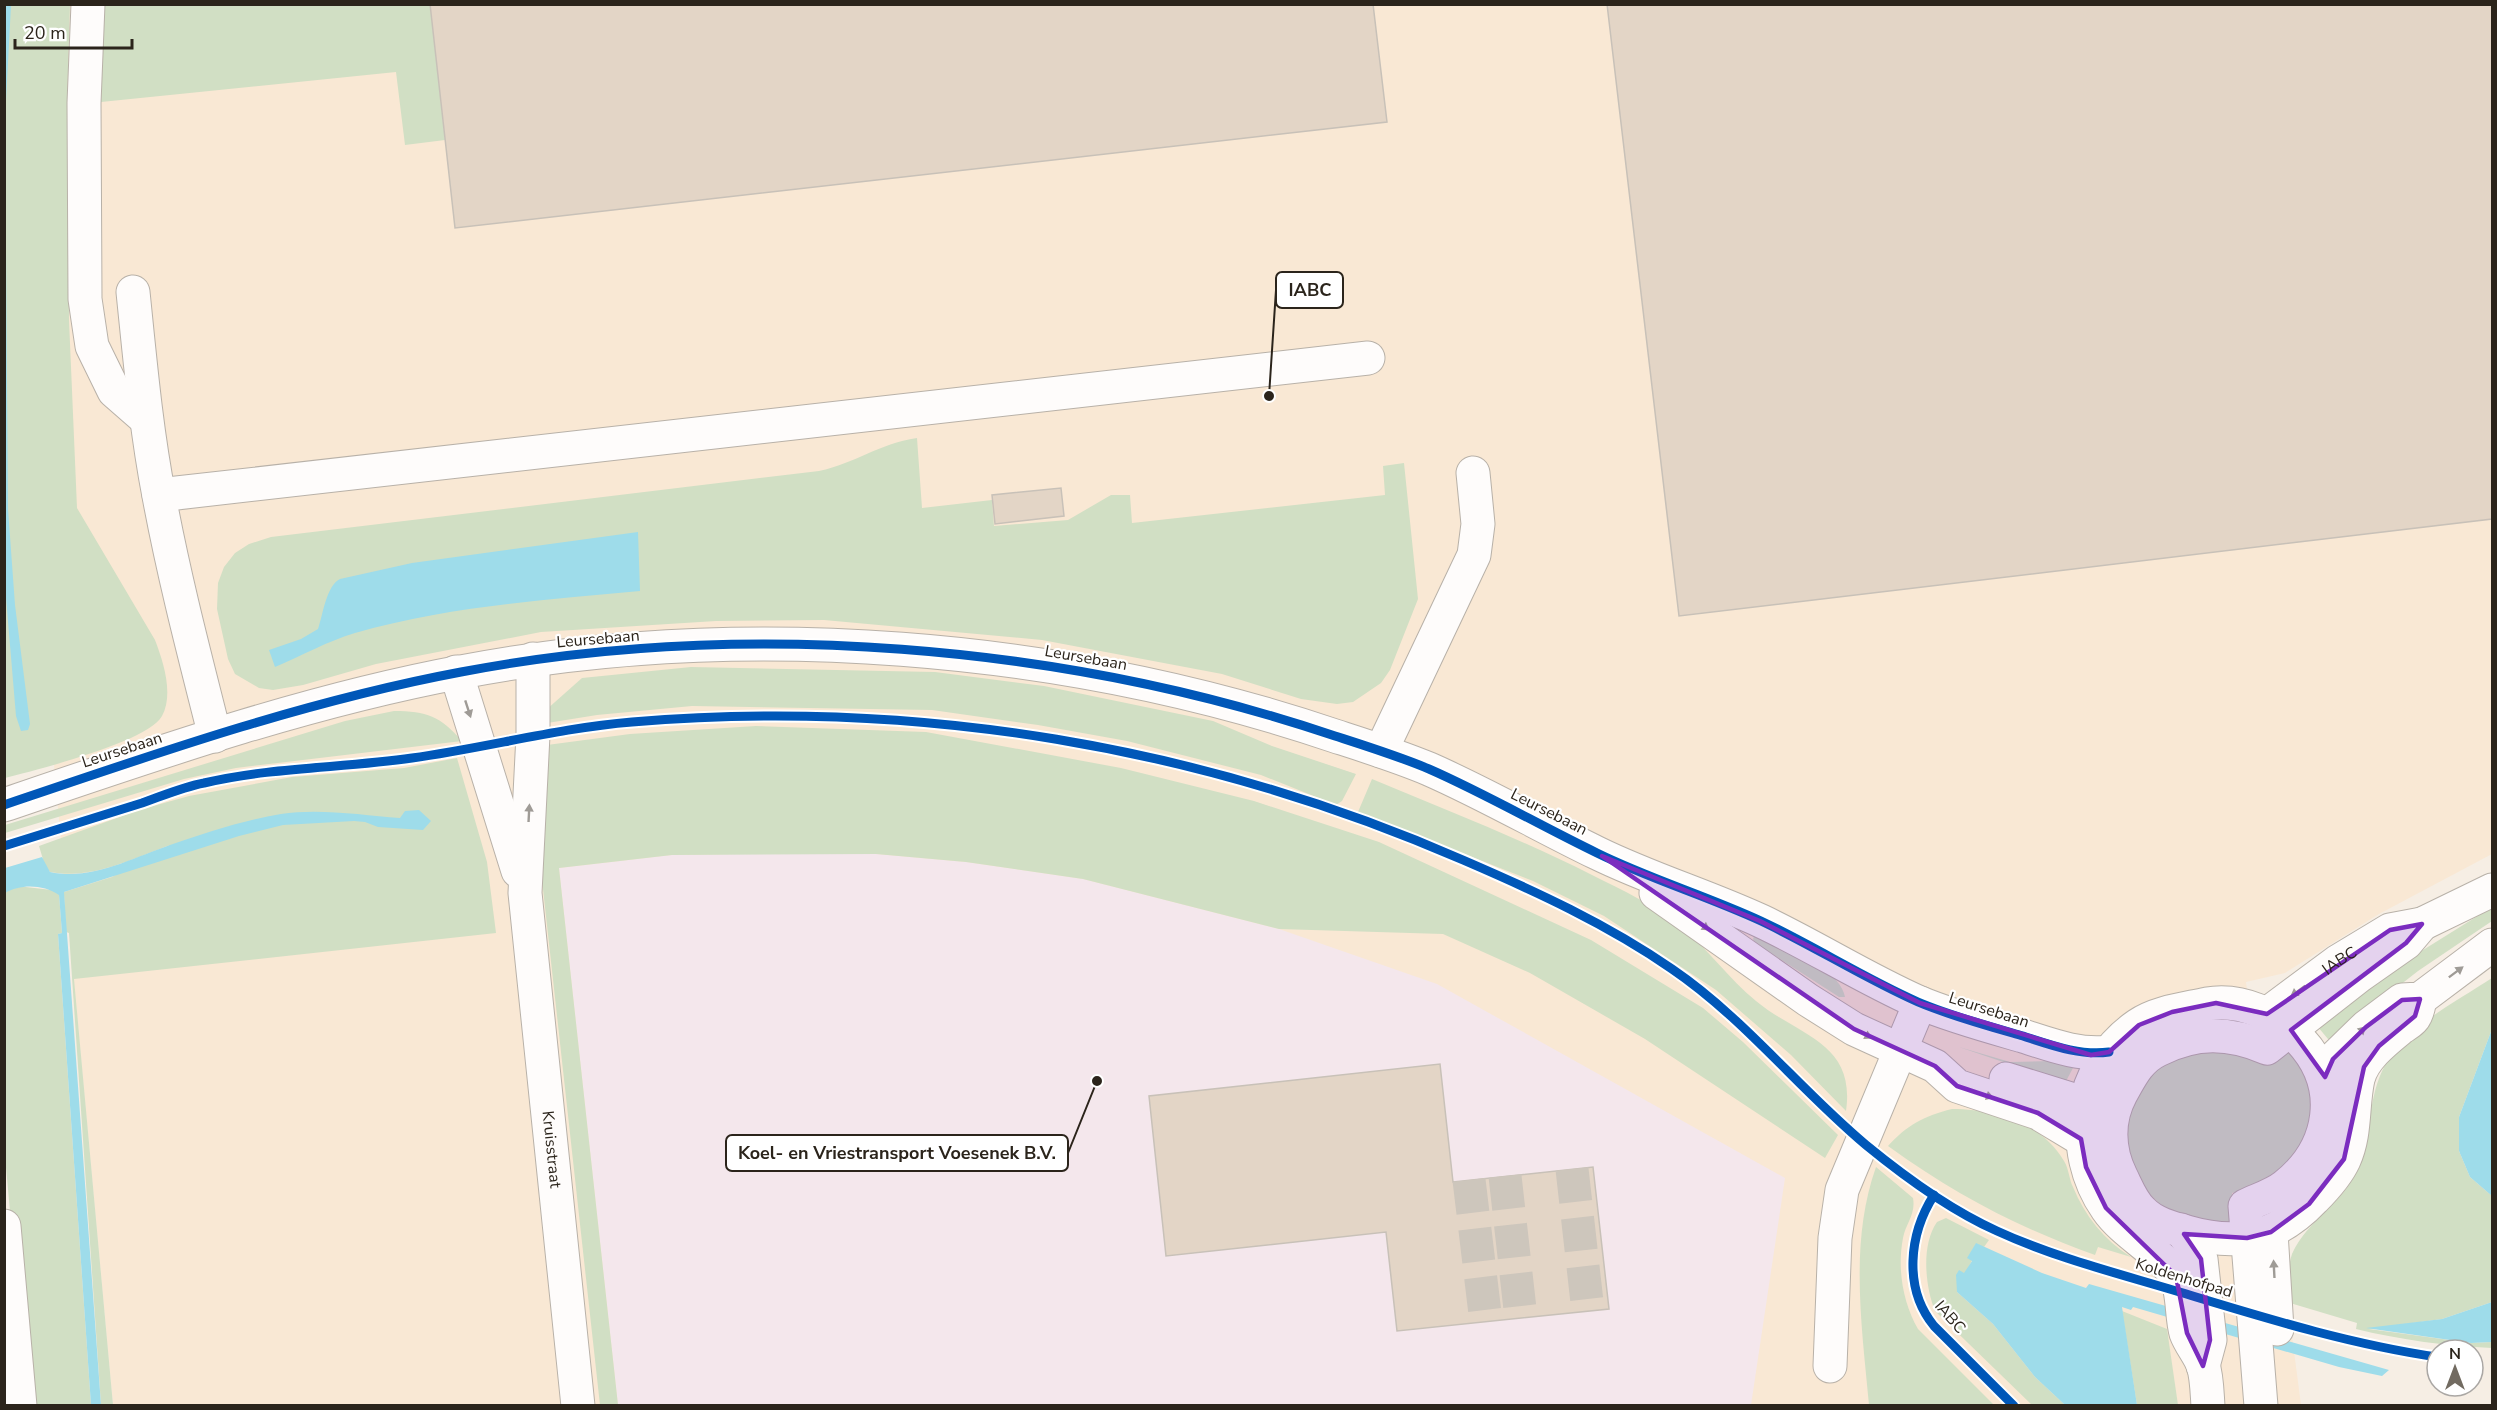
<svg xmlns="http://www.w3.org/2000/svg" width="2497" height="1410" viewBox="0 0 2497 1410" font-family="'Nunito Sans',sans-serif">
<rect width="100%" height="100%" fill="#f6eee4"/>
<!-- built -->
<path fill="#f9e8d4" d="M41,4l2451,1v849l-113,60 -94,59 -39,9 55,423h-2188l-59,-640z"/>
<!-- industrial -->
<path fill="#f4e7ec" d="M797,853l79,1 90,8 117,17 196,50 158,55 348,194 -34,227h-1133l-59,-537 113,-13z"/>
<!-- green -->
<g fill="#d1dfc4">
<path d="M5,5h65l-3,99 2,216 8,188 78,132c8,21 19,54 7,76 -14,26 -126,54 -157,62z"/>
<path d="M104,5h326l15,135 -40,5 -9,-73 -295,30z"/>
<path d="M917,438l5,70 70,-8 2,26 74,-6 43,-25h19l2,28 253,-28 -2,-29 21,-3 14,136 -28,71 -9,13 -28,19 -16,2 -36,-5 -79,-25 -180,-34 -218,-20 -108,1 -175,11 -165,32 -73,21 -30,5 -14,-2 -24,-14 -7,-15 -11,-50 1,-26 6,-16 11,-14 14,-9 22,-7 548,-66c37,-8 59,-27 98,-33z"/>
<path d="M691,667l244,5 109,14 169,35 59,25 84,28 -14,27 -6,4 -75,-30 -134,-34 -89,-16 -106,-15 -240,-4 -95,9 -56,9 5,-14 36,-32z"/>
<path d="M394,711c33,0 46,5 68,30l-226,27 -52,11 -179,54v-8l340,-104z"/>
<path d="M756,726l170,6 195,36 133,33 125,41 212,98 112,68 40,34 95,93 -13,23 -180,-119 -115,-66 -87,-39 -164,-5 -196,-50 -117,-17 -90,-8 -204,1 -113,13 59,537h-18l-59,-534 6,-126 83,-11z"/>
<path d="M457,758l30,104 9,71 -422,46 39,426h-12l-32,-472 -3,-1 -2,-37v-3l48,-15 58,-32c-38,14 -79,35 -120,27l-5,-6 -6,-20 100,-36 50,-14 103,-19 112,-9z"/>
<path d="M1372,779c74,31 149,60 220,96 30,15 65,31 90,53 27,22 47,51 74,73 42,35 100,41 90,110l-55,-56 -75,-65 -112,-74 -71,-35 -175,-69z"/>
<path d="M17,886l35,4 7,4 3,39 -4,1 33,471h-63l-24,-259v-253z"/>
<path d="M2492,907v14l-74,50 -87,68h-3l-10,-12 65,-52z"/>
<path d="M1755,934c25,12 85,33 90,63h-6l-84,-54 -2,-4z"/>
<path d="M2492,978v51l-33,88v34l11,26 22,19v106l-50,17 -73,10 102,14 21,-1v6c-45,-2 -91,-8 -136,-19l1,-6 -67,-20c-1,-15 -3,-35 2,-49 16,-36 54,-51 68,-90 12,-34 8,-75 29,-105 24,-36 68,-58 103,-81z"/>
<path d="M1959,1047l51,15 41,-1 22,7 -8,15z"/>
<path d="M2289,1048c30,32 28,78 2,111 -4,5 -7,11 -12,14 -14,10 -31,16 -47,20l1,30 -31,-1 -37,-13 -27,-26 -13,-48 5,-32 29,-37 30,-15 54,3 25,11z"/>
<path d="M1952,1109c43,0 89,13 112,52 5,8 5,18 9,26 12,29 31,53 58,70l-33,-10 -3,8c-78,-28 -139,-60 -207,-109 19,-21 36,-30 64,-37z"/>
<path d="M1876,1167l37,31c3,16 -7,25 -10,40 -6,31 0,65 15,91l76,76h-125c-7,-78 -20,-162 7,-238z"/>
<path d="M1946,1218l43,22 -5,7 -8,-3 -8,14 4,2 -15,32 36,32 42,53 30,28h-33l-97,-94c-10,-25 -14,-66 2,-89z"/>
<path d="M2122,1311l45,18 11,76h-41z"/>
</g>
<!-- water -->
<g fill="#9edcea">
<path d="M4,5h7l-6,115 3,389 7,96 15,119 -2,6 -7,1 -5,-15 -12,-142z"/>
<path d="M638,532l2,59c-95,9 -192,15 -285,42 -27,8 -54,23 -80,34l-6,-17 32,-11 17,-10c5,-14 8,-43 22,-50l72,-16z"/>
<path d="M419,810l12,11 -8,9 -45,-3 -13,-5 -11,-1 -71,4 -44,11 -175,56 37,513h-10l-33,-471 4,-1 -3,-38c-16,-11 -39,-11 -54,-2v-25l37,-11 8,15c41,9 82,-14 120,-27 35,-12 74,-25 111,-31 37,-6 81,1 119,4l5,-7z"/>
<path d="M2492,1029v167l-22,-19 -11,-26v-34z"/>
<path d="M1976,1243l66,30 44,15 3,-4 300,86 -7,6 -43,-9 -206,-60 -2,3 -9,-3 15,98h-72l-30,-28 -42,-53 -36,-32 -1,-17 3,-5 5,3 8,-12 -5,-3z"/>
<path d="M2492,1302v40l-21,1 -105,-15 76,-9z"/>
</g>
<!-- building -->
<g fill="#e3d5c6" stroke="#c8c1b8" stroke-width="1.5">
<path d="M430,4h943l14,118 -932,106z"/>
<path d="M1607,4h885v515l-813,97z"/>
<path d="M1061,488l3,28 -69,8 -3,-29z"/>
<path d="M1440,1064l13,118 140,-15 16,142 -212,22 -11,-99 -220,24 -17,-160z"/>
</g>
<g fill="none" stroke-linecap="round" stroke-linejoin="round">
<!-- minor-tunnel -->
<g stroke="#cdc6bc" stroke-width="33" stroke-dasharray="33 16" stroke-linecap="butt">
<path d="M1572,1169l16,142"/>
<path d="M1505,1176l16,142"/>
<path d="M1469,1180l17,142"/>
</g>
<!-- minor casing -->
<g stroke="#b8b1a8" stroke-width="35">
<g id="minor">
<path d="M88,4l-4,99 1,196 7,47 22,45 32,28"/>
<path d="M133,292c7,68 13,137 26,204 15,81 36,161 56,240"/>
<path d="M159,495l1209,-137"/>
<path id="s1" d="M533,659v76l-8,158 53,513"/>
<path d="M456,672l62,199"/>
<path d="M1381,751l93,-196 4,-31 -5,-51"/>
<path d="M4,805c150,-51 302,-104 457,-133 282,-54 602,-28 874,64 31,10 63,20 94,33 57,25 112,57 168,84 53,26 110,43 164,68 53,25 103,57 157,81 33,14 70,24 105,34 28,9 57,20 86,16"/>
<path d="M1656,893l152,107 46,29 81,37 22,20 81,27 43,26"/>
<path d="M2420,999c-1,5 -2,13 -5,17 -2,5 -10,9 -14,12 -16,13 -38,30 -43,51 -6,27 -2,55 -14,81 -7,15 -18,27 -30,39 -37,39 -75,48 -127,33 -16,-4 -34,-9 -45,-21 -10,-9 -15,-23 -21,-35 -13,-26 -14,-56 0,-82 10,-18 18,-35 37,-44 38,-19 71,-18 109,-2l92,-72 47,-33 16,-19"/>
<path id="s2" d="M2267,1014l70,-52 53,-32 32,-6 70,-34"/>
<path d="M2006,1079l100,31"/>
<path d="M2324,1079l9,-20 33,-32 36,-27 18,-1 72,-54"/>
<path d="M4,1226l16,180"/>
<path d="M2181,1230l20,29 9,81 -7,26"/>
<path d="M2271,1232l6,97"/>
<path d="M1830,1366l5,-128 7,-48 78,-187"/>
<path d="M2208,1406c-1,-13 -1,-29 -5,-41 -4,-11 -13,-21 -17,-32 -5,-17 -2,-42 -11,-58 -13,-22 -51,-41 -68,-66 -41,-59 -30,-142 31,-184 19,-13 47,-16 69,-21 34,-6 71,11 93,36 43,46 33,108 -15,146 -11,9 -28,14 -40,20l16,200"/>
</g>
</g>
<!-- minor -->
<use href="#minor" stroke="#fefcfb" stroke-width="33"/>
<!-- cycleway casing -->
<g stroke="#fff" stroke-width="13">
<g id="cycleway">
<path d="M4,805c150,-51 302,-104 457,-133 282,-54 602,-28 874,64 31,10 63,20 94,33 57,25 112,57 168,84 53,26 110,43 164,68 53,25 103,57 157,81 33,14 70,24 105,34 28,9 57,20 86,16"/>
<path d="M4,846c46,-14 92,-29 138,-43 20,-7 41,-16 62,-20 68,-16 139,-15 208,-25 74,-10 146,-30 220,-36 285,-24 570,24 831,138 72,31 144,64 209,109 72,49 127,120 194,176 39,32 84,65 131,86 63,29 132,45 199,66 79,24 159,48 241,60"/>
<path d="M1934,1195c-25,39 -31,93 0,131l80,80"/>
</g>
</g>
<!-- cycleway -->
<use href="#cycleway" stroke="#0057b8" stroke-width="9"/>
</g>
<!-- one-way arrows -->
<defs><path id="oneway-solid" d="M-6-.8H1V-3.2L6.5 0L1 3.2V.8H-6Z" transform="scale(1.5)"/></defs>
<g fill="#9f9b96">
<use href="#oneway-solid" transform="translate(468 709) rotate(72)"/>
<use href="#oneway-solid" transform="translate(529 813) rotate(-87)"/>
<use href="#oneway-solid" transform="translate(1702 925) rotate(34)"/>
<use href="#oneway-solid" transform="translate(2456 972) rotate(-37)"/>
<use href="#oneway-solid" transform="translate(2298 991) rotate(144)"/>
<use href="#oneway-solid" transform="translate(2359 1033) rotate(-44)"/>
<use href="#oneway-solid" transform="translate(1864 1034) rotate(27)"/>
<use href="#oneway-solid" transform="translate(1985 1095) rotate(18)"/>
<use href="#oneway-solid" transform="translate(2274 1269) rotate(-93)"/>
</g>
<!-- marked area -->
<path fill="#7b2cbf" fill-opacity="0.2" stroke="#7b2cbf" stroke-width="4.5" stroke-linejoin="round" d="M1602,856l158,65 160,82 171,52 18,-3 30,-27 33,-13 44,-9 51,11 123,-84 32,-6 -16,19 -115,87 34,47 8,-18 33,-32 36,-27 18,-1 -5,17 -36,30 -15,21 -20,92 -35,45 -38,28 -24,6 -63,-4 17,25 9,81 -7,26 -16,-33 -11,-57 -70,-68 -20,-41 -5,-28 -43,-26 -81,-27 -22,-20 -81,-37z"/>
<g text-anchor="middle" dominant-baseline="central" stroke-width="4.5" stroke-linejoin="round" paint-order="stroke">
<!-- street labels -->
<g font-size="16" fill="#2b241b" stroke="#fff">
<text transform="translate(598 639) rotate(-5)">Leursebaan</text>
<text transform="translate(1086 658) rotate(10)">Leursebaan</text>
<text transform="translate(122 750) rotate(-18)">Leursebaan</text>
<text transform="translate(1549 812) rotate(27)">Leursebaan</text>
<text stroke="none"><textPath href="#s2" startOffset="90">IABC</textPath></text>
<text transform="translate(1989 1010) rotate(18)">Leursebaan</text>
<text stroke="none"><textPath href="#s1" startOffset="492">Kruisstraat</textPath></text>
<text transform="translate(2184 1278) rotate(17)">Koldenhofpad</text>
<text transform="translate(1950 1317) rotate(49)">IABC</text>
</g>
</g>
<!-- callouts -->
<path fill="none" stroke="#2b241b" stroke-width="2" d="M1269 396L1276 290M1097 1081L1068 1153"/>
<g fill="#2b241b" stroke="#fff" stroke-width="2">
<circle cx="1269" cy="396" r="6"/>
<circle cx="1097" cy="1081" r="6"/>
</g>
<g fill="#fff" stroke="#2b241b" stroke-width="2">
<rect x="1276" y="272" width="67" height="36" rx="6"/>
<rect x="726" y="1135" width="342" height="36" rx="6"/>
</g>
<g font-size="18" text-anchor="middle" font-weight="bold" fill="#2b241b">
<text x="1310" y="296">IABC</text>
<text x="897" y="1159">Koel- en Vriestransport Voesenek B.V.</text>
</g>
<!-- border -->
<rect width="2497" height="1410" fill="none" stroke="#2b241b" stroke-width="12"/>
<!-- north arrow -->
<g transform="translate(2455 1368)"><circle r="28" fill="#ffffff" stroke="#aaa7a4" stroke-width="1.5"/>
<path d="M0-4.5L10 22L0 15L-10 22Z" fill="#726b61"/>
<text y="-9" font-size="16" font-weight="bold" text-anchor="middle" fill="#2b241b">N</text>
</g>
<!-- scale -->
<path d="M15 39v9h117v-9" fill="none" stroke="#2b241b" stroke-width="3"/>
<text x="24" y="39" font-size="18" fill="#2b241b" stroke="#ffffff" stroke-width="4.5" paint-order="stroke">20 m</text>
</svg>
